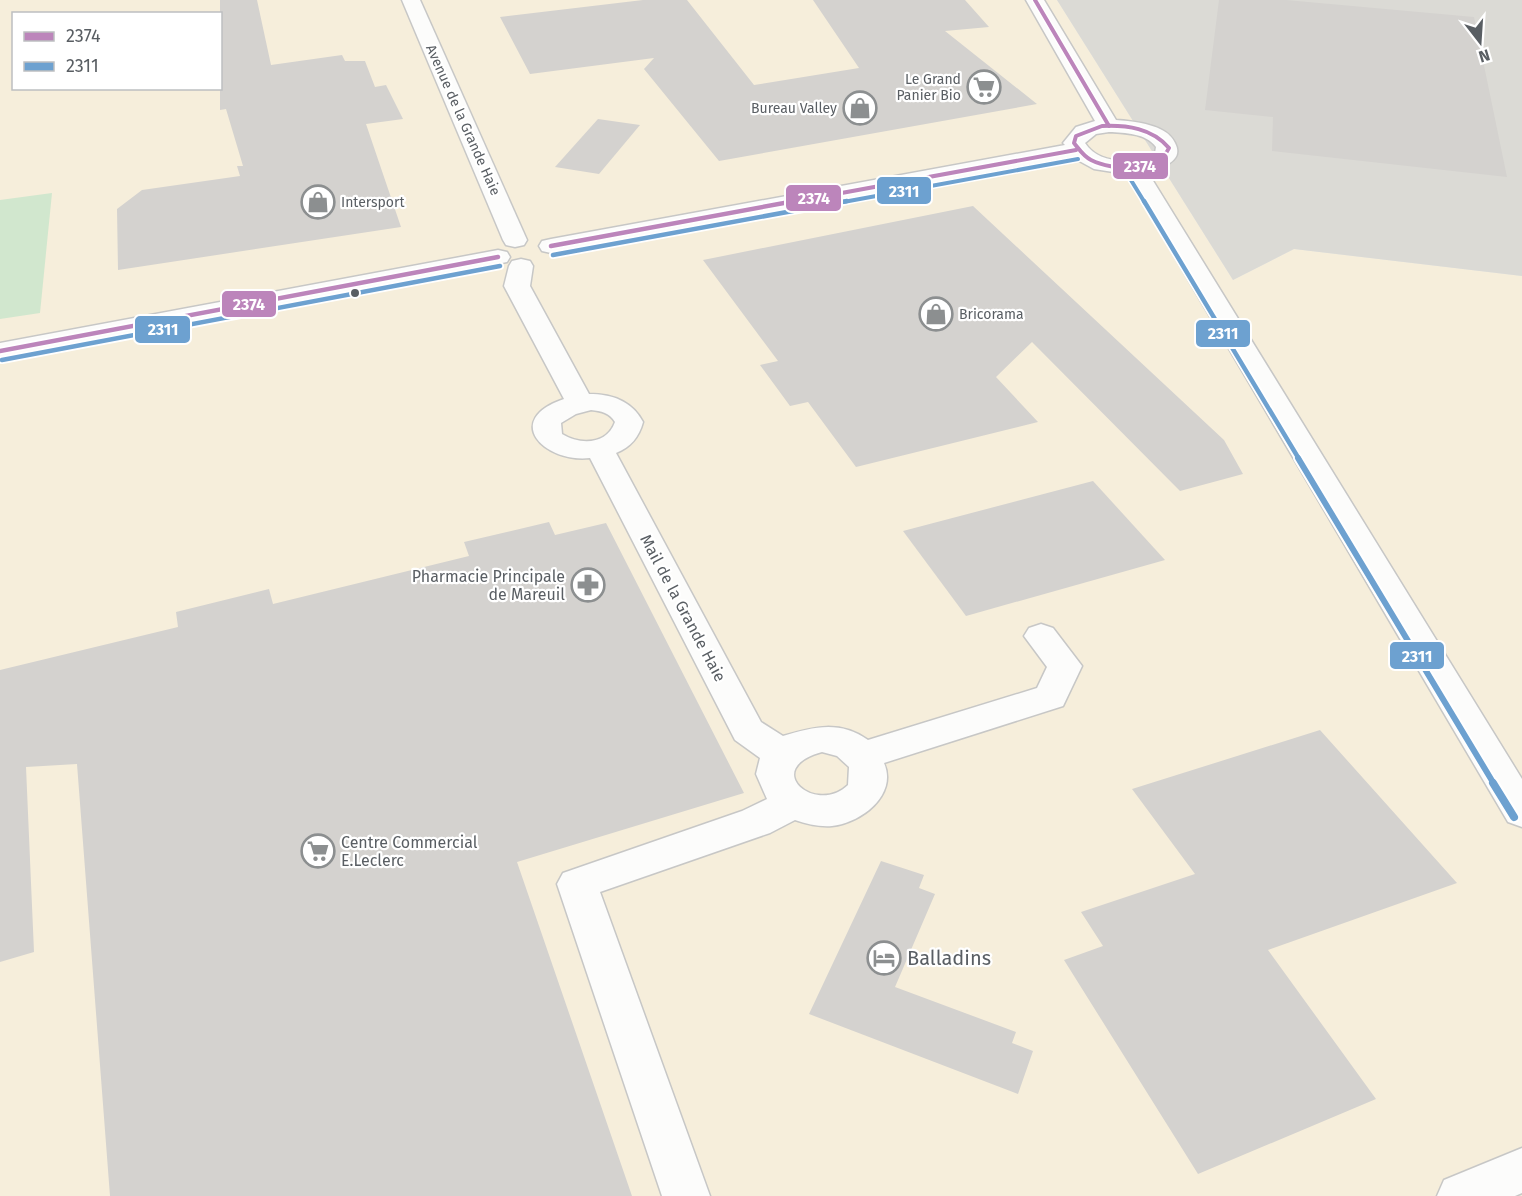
<svg xmlns="http://www.w3.org/2000/svg" width="1522" height="1196" viewBox="0 0 1522 1196" font-family="'Fira Sans',sans-serif">
<rect width="100%" height="100%" fill="#eae9e4"/>
<!-- commercial -->
<path fill="#f6eedb" fill-rule="evenodd" d="M0,0h1057l176,280 61,-31 228,27v920h-1522zM14,14h206v74h-206z"/>
<!-- industrial -->
<path fill="#dbdad5" d="M1057,0h465v276l-228,-27 -61,31z"/>
<!-- green -->
<path fill="#d1e7ce" d="M52,193l-12,120 -40,6v-119z"/>
<!-- building -->
<g fill="#d4d2cf">
<path d="M220,0h37l14,65 71,-10 3,6h20l10,26 11,-2 17,34 -37,5 35,103 -283,43 -1,-61 25,-19 98,-14 -3,-10h6l-17,-57 -6,1z"/>
<path d="M643,0h44l67,85 105,-17 -46,-68h152l24,27 -44,4 92,73 -318,57 -75,-92 10,-11 -124,16 -30,-57z"/>
<path d="M1219,0h67l188,17 33,160 -235,-26 1,-34 -68,-7z"/>
<path d="M598,119l42,6 -41,49 -44,-7z"/>
<path d="M973,206l251,234 19,34 -63,17 -148,-149 -36,35 42,45 -182,45 -48,-65 -18,4 -30,-41 18,-4 -75,-101z"/>
<path d="M1093,481l72,79 -199,56 -63,-85z"/>
<path d="M549,522l6,13 51,-12 138,270 -227,69 115,334h-522l-33,-432 -51,3 8,185 -34,10v-292l178,-43 -2,-15 93,-23 4,15 196,-48 -5,-14z"/>
<path d="M1320,730l137,153 -189,67 108,149 -178,75 -134,-214 39,-14 -22,-34 114,-38 -63,-85z"/>
<path d="M881,861l43,14 -5,13 16,6 -40,93 121,45 -4,11 21,8 -15,43 -209,-80z"/>
</g>
<g fill="none" stroke-linecap="round" stroke-linejoin="round">
<!-- street casing -->
<g stroke="#c7c7c6" stroke-width="3">
<g id="street">
<path d="M402,0h18l107,240 -3,5 -9,2 -9,-2 -3,-5z"/>
<path d="M1026,0h18l72,120c15,1 33,3 46,10 6,3 10,7 13,13 10,19 -15,25 -28,28l375,608v48l-14,-5 -382,-648 -32,-5 -22,-12 -521,96 -9,-2 -3,-5 3,-5 9,-2 514,-94 -2,-2 13,-16 19,-6zM1109,132c16,1 37,1 47,15l-1,6c-21,11 -56,12 -70,-10l11,-9z"/>
<path d="M498,250l9,2 3,5 -3,5 -507,97v-16z"/>
<path d="M521,259l9,2 3,5 -3,20 59,108c23,0 43,7 54,28 -4,15 -12,25 -27,31l145,269 22,14c30,-9 57,-16 85,4l169,-52 10,-21 -23,-31 5,-8 12,-4 12,4 29,38 -19,40 -179,57c14,32 -23,60 -52,63 -13,1 -25,-2 -37,-6l-25,13 -170,59 110,304h-48l-105,-312 6,-11 179,-62 25,-12 -11,-25 4,-16 -25,-18 -145,-282c-46,5 -88,-38 -26,-59l-60,-113 5,-20 3,-5zM591,410c10,1 19,3 24,12 -8,23 -35,23 -53,12l-1,-11 15,-9zM822,752l15,4 12,11 -1,18c-32,31 -88,-16 -26,-33z"/>
<path d="M1522,1148v45l-7,3h-78l7,-16z"/>
</g>
</g>
<!-- street -->
<use href="#street" fill="#fcfcfb" fill-rule="evenodd"/>
<!-- bus-1-far1 casing -->
<g stroke="#fff" stroke-width="7">
<g id="bus-1-far1">
<path d="M1035,0l74,126"/>
<path d="M1102,126c25,-1 50,2 67,22 -12,25 -56,23 -78,12 -8,-4 -12,-11 -17,-17l2,-7z"/>
<path d="M787,203l289,-53"/>
</g>
</g>
<!-- bus-1 casing -->
<g stroke="#fff" stroke-width="8">
<g id="bus-1">
<path d="M551,246l244,-45"/>
<path d="M0,351l498,-94"/>
</g>
</g>
<!-- bus-2-far3 casing -->
<g stroke="#fff" stroke-width="7">
<g id="bus-2-far3">
<path d="M1126,172l19,31"/>
<path d="M838,203l240,-44"/>
</g>
</g>
<!-- bus-2-far2 casing -->
<g stroke="#fff" stroke-width="8">
<g id="bus-2-far2">
<path d="M1144,201l155,258"/>
<path d="M553,255l294,-54"/>
<path d="M2,360l498,-94"/>
</g>
</g>
<!-- bus-2-far1 casing -->
<g stroke="#fff" stroke-width="10">
<path id="bus-2-far1" d="M1298,458l196,326"/>
</g>
<!-- bus-2 casing -->
<g stroke="#fff" stroke-width="12">
<path id="bus-2" d="M1493,783l21,34"/>
</g>
<!-- bus-1-far1 -->
<use href="#bus-1-far1" stroke="#bc85bb" stroke-width="4"/>
<!-- bus-1 -->
<use href="#bus-1" stroke="#bc85bb" stroke-width="4.5"/>
<!-- bus-2-far3 -->
<use href="#bus-2-far3" stroke="#6da1d0" stroke-width="4"/>
<!-- bus-2-far2 -->
<use href="#bus-2-far2" stroke="#6da1d0" stroke-width="4.5"/>
<!-- bus-2-far1 -->
<use href="#bus-2-far1" stroke="#6da1d0" stroke-width="6"/>
<!-- bus-2 -->
<use href="#bus-2" stroke="#6da1d0" stroke-width="8"/>
</g>
<!-- icons -->
<defs>
<g id="supermarket-ring" transform="scale(1.725)"><circle r="9.5" fill="#fff" stroke="#8c8f90" stroke-width="1.5"/><path d="M-6-5.5h2.5l.6 2H6L4.5 2H-2.5L-4.4-4H-6ZM-1.5 3.2a1.3 1.3 0 1 0 .1 0ZM3 3.2a1.3 1.3 0 1 0 .1 0Z" fill="#8c8f90"/></g>
<g id="shop-ring" transform="scale(1.725)"><circle r="9.5" fill="#fff" stroke="#8c8f90" stroke-width="1.5"/><path d="M-5-2.5h2.3a2.7 3.5 0 0 1 5.4 0H5L5.5 6h-11ZM-1.5-2.5h3a1.5 2.3 0 0 0-3 0Z" fill="#8c8f90"/></g>
<g id="pharmacy-ring" transform="scale(1.725)"><circle r="9.5" fill="#fff" stroke="#8c8f90" stroke-width="1.5"/><path d="M-2-6h4v4h4v4h-4v4h-4v-4h-4v-4h4Z" fill="#8c8f90"/></g>
<g id="hotel-ring" transform="scale(1.725)"><circle r="9.5" fill="#fff" stroke="#8c8f90" stroke-width="1.5"/><path d="M-6-4.5h1.5V1H6V5H4.5V3h-9V5H-6ZM-4 0a1.8 1.8 0 1 1 3.6 0ZM.5 0V-2.5h3Q6-2.5 6 0Z" fill="#8c8f90"/></g>
</defs>
<g fill-rule="evenodd">
<use href="#supermarket-ring" x="984" y="87"/>
<use href="#shop-ring" x="860" y="108"/>
<use href="#shop-ring" x="318" y="202"/>
<use href="#shop-ring" x="936" y="314"/>
<use href="#pharmacy-ring" x="588" y="585"/>
<use href="#supermarket-ring" x="318" y="851"/>
<use href="#hotel-ring" x="884" y="958"/>
</g>
<!-- markers -->
<circle fill="#595e63" stroke="#fff" stroke-width="2" cx="355" cy="293" r="5"/>
<g text-anchor="middle" dominant-baseline="central" stroke-width="4.5" stroke-linejoin="round" paint-order="stroke">
<!-- far-poi labels -->
<g font-size="14" fill="#595e63" stroke="#fff" text-anchor="end">
<text x="961" y="79">Le Grand<tspan x="961" dy="16">Panier Bio</tspan></text>
<text x="837" y="108">Bureau Valley</text>
<text x="341" y="202" text-anchor="start">Intersport</text>
<text x="959" y="314" text-anchor="start">Bricorama</text>
</g>
<!-- far-street labels -->
<g font-size="14" fill="#595e63" stroke="#fff">
<text transform="translate(463 120) rotate(66)">Avenue de la Grande Haie</text>
</g>
<!-- poi labels -->
<g font-size="16" fill="#595e63" stroke="#fff" text-anchor="end">
<text x="565" y="576">Pharmacie Principale<tspan x="565" dy="18">de Mareuil</tspan></text>
<text x="341" y="842" text-anchor="start">Centre Commercial<tspan x="341" dy="18">E.Leclerc</tspan></text>
</g>
<!-- street labels -->
<g font-size="16" fill="#595e63" stroke="#fff">
<text transform="translate(683 608) rotate(62)">Mail de la Grande Haie</text>
</g>
<!-- near-poi labels -->
<g font-size="20" fill="#595e63" stroke="#fff" text-anchor="start">
<text x="907" y="958">Balladins</text>
</g>
</g>
<g stroke="#fff" stroke-width="2">
<rect x="1112" y="152" width="57" height="28" rx="6" fill="#bc85bb"/>
<rect x="876" y="176" width="56" height="29" rx="6" fill="#6da1d0"/>
<rect x="785" y="184" width="57" height="28" rx="6" fill="#bc85bb"/>
<rect x="221" y="290" width="56" height="28" rx="6" fill="#bc85bb"/>
<rect x="134" y="315" width="57" height="29" rx="6" fill="#6da1d0"/>
<rect x="1195" y="319" width="56" height="29" rx="6" fill="#6da1d0"/>
<rect x="1389" y="641" width="56" height="29" rx="6" fill="#6da1d0"/>
</g>
<g font-size="16" text-anchor="middle" font-weight="bold" fill="#fff">
<text x="1140" y="172">2374</text>
<text x="904" y="197">2311</text>
<text x="814" y="204">2374</text>
<text x="249" y="310">2374</text>
<text x="163" y="335">2311</text>
<text x="1223" y="339">2311</text>
<text x="1417" y="662">2311</text>
</g>
<!-- legend -->
<rect x="12" y="12" width="210" height="78" fill="#ffffff" stroke="#bdbfc1" stroke-width="1.5"/>
<rect x="24" y="32" width="30" height="9" fill="#bc85bb" stroke="#bdbfc1" stroke-width="1.5"/>
<text x="66" y="42" font-size="18" fill="#595e63">2374</text>
<rect x="24" y="62" width="30" height="9" fill="#6da1d0" stroke="#bdbfc1" stroke-width="1.5"/>
<text x="66" y="72" font-size="18" fill="#595e63">2311</text>
<!-- north arrow -->
<g transform="translate(1480 42) rotate(163)" stroke="#ffffff" stroke-width="4.5" paint-order="stroke">
<path d="M0-4.5L10 22L0 15L-10 22Z" fill="#595e63"/>
<text y="-9" font-size="16" font-weight="bold" text-anchor="middle" fill="#595e63">N</text>
</g>
</svg>
